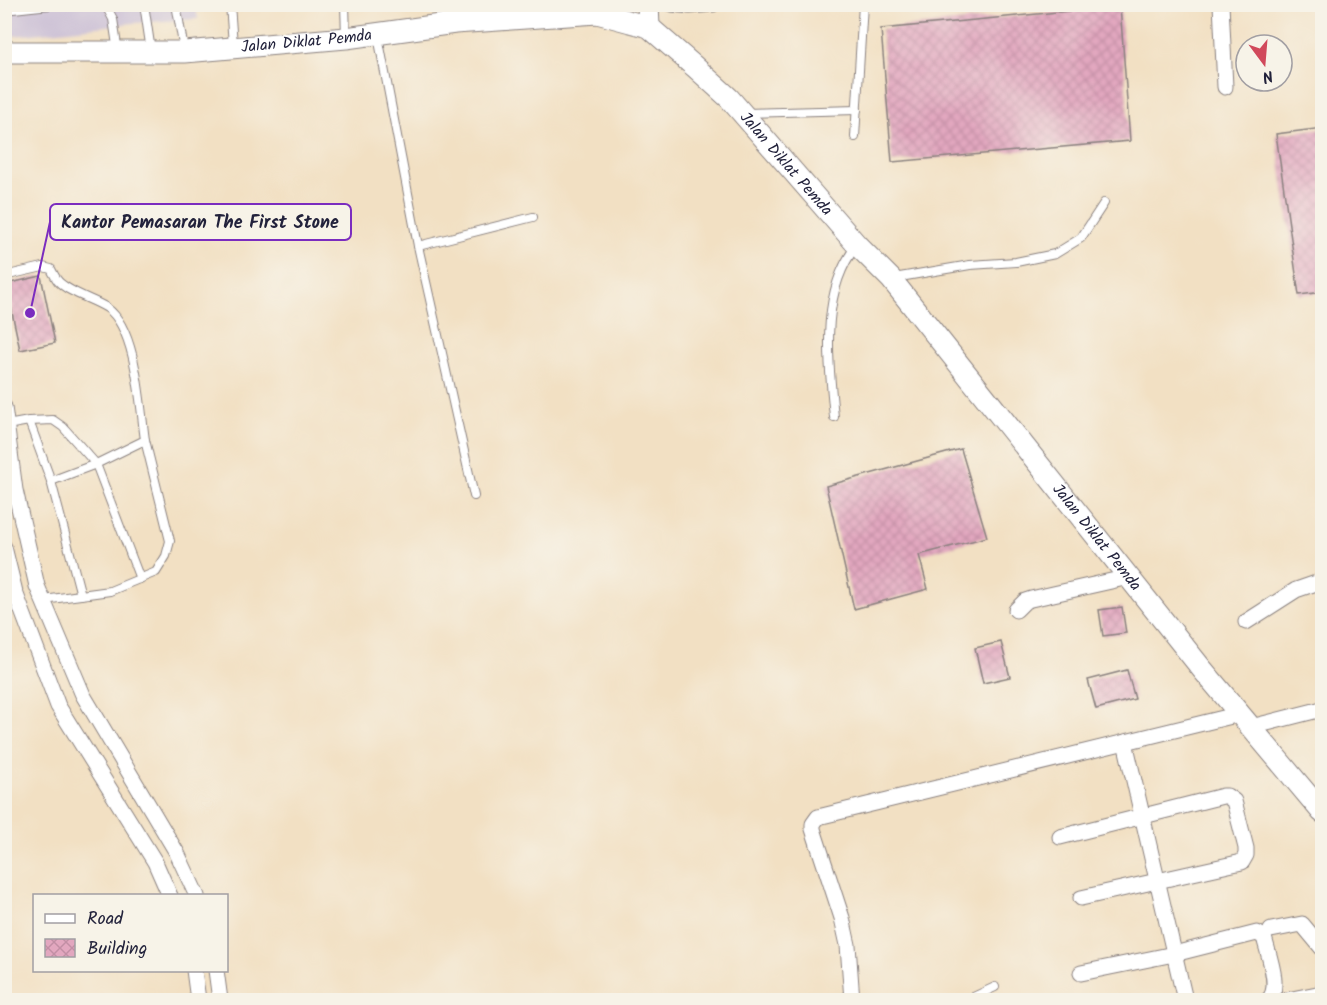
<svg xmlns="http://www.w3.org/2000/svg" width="1327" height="1005" viewBox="0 0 1327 1005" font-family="Kalam,sans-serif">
<defs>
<pattern id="building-cross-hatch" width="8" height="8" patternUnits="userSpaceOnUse" patternTransform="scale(1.5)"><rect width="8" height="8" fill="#e2a7bf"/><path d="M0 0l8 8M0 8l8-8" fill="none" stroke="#c28fa5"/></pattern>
</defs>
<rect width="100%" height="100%" fill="#f7f3e8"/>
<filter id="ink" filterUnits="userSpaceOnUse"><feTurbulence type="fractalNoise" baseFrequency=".0167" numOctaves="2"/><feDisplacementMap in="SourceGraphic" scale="12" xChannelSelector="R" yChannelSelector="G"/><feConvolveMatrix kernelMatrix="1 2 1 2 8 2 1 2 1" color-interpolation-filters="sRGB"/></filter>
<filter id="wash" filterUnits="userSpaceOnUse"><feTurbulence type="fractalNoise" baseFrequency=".008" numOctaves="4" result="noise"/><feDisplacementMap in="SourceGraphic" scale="24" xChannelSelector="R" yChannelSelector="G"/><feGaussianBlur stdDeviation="1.35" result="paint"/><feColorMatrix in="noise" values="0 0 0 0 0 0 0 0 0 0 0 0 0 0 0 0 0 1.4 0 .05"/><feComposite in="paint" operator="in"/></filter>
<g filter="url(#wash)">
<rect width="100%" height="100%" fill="#f2e0c3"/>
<!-- industrial -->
<g fill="#cbbfd5">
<path d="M4,5h191l3,14 -64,4 -129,14z"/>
<path d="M448,5h101l-98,5z"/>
</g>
<g id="blocks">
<!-- building -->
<g fill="url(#building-cross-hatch)">
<path d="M1120,6l10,135 -238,21 -11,-133z"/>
<path d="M1323,128v164l-24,3 -23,-161z"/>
<path d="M41,276l14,67 -35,7 -14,-66z"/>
<path d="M961,449l26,88 -68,18 9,34 -74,20 -28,-123z"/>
<path d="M1122,607l4,26 -23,3 -4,-26z"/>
<path d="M1001,642l9,35 -27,6 -8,-35z"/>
<path d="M1127,670l8,29 -39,10 -8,-29z"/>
</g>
</g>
</g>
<g filter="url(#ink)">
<use href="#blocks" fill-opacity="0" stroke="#8a817f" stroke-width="1.5"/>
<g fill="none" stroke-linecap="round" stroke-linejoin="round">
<!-- lane casing -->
<g stroke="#8a817f" stroke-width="10">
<g id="lane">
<path d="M105,4l8,15 5,33"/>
<path d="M144,4l7,47"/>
<path d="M176,4l8,46"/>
<path d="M230,4l3,41"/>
<path d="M345,4l1,33"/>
<path d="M449,4l5,16"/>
<path d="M4,10l55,-6"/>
<path d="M378,36l40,210 56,250"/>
<path d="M747,113l110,-3"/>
<path d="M855,137l8,-133"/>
<path d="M418,246l115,-29"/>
<path d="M4,276l39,-9 8,2c2,4 4,8 7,12 11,12 35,18 49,27 30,21 33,98 38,132l-49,24 -45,17"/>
<path d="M894,278l76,-13 46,-3 39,-8 26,-16 23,-35"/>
<path d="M834,417c-5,-55 -15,-125 23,-172"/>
<path d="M29,421l24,-1 10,7 33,37 44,115"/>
<path d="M7,425l22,-4 22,60 30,114"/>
<path d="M44,600l66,-9 46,-19 10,-16 4,-15 -25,-101"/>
<path d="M967,1000l28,-13"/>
</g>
</g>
<!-- street casing -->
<g stroke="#8a817f" stroke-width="17">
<g id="street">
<path d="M672,4l18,2 23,-2"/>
<path d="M1221,4l4,83"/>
<path d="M4,407l11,83 22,96 46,109 94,158 20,43"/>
<path d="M4,547l11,45 43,114 97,156 15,34"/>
<path d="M1016,610l9,-9 6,-2 98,-22"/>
<path d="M1246,622l50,-32 26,-9"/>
<path d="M1251,727l71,-18"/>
<path d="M1125,742l60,258"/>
<path d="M1060,837l163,-41h4l7,5 12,47v7l-4,7 -161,36"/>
<path d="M1271,930l31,-6 20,24"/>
<path d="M194,970l4,30"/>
<path d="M216,970l4,30"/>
<path d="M1081,973l93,-19 83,-21 7,4c4,17 18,52 4,63"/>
<path d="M852,1000l-4,-55 -6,-27 -29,-89v-5l5,-7 422,-103"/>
<path d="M1287,1000l35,-7"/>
</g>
</g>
<!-- secondary casing -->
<g stroke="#8a817f" stroke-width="23">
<g id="secondary">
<path d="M648,4l1,23"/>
<path id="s1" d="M4,52h181l161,-14 109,-15 142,-10 52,14 46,40 34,31 128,147 34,34 311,390 120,143"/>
</g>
</g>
<!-- lane -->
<use href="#lane" stroke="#fff" stroke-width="8"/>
<!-- street -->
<use href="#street" stroke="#fff" stroke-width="15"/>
<!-- secondary -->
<use href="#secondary" stroke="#fff" stroke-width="21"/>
</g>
</g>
<g text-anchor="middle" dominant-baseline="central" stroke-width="6" stroke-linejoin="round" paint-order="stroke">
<!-- street labels -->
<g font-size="16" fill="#22223b" stroke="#f7f3e8">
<text stroke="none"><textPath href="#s1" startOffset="303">Jalan Diklat Pemda</textPath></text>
<text stroke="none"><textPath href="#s1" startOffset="843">Jalan Diklat Pemda</textPath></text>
<text stroke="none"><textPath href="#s1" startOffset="1329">Jalan Diklat Pemda</textPath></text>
</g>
</g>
<!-- callouts -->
<path fill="none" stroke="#7b2cbf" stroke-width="2" d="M30 313L50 222"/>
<circle fill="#7b2cbf" stroke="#f7f3e8" stroke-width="2" cx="30" cy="313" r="6"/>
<rect fill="#f7f3e8" stroke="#7b2cbf" stroke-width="2" x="50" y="204" width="301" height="36" rx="6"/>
<g font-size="18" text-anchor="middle" font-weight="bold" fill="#22223b">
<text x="200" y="228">Kantor Pemasaran The First Stone</text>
</g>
<!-- margin -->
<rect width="1327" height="1005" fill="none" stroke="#f7f3e8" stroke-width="24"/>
<!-- legend -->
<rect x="33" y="894" width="195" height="78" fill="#f7f3e8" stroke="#a29fa3" stroke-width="1.5"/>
<rect x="45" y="914" width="30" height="9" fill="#ffffff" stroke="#a29fa3" stroke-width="1.5"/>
<text x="87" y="924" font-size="18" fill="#22223b">Road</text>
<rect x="45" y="939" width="30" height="18" fill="url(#building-cross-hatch)" stroke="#a29fa3" stroke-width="1.5"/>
<text x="87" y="954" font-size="18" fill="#22223b">Building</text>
<!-- north arrow -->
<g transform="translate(1264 63) rotate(164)"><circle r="28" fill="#f7f3e8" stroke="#a29fa3" stroke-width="1.5"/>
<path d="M0-4.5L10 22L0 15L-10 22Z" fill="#d1495b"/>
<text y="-9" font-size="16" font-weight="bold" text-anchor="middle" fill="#22223b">N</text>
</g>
</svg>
